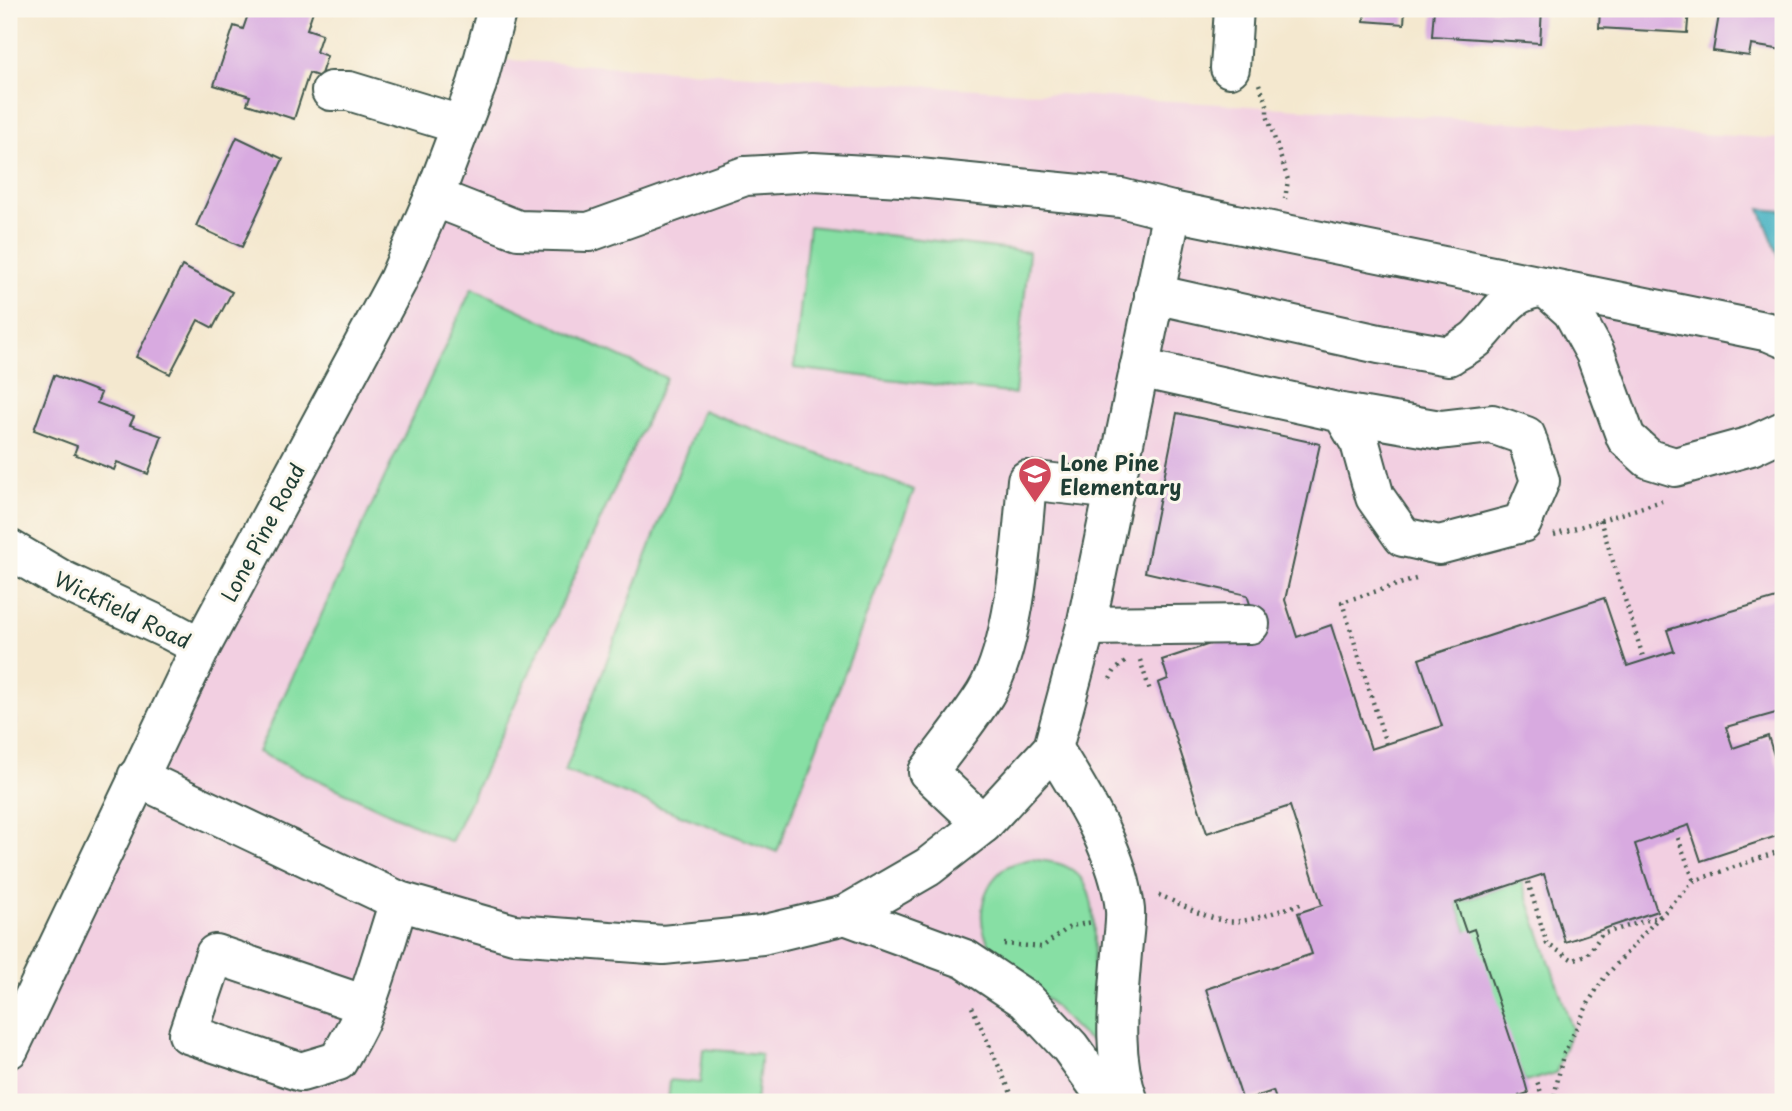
<svg xmlns="http://www.w3.org/2000/svg" width="1792" height="1111" viewBox="0 0 1792 1111" font-family="'Playpen Sans',sans-serif">
<rect width="100%" height="100%" fill="#fbf7ec"/>
<filter id="ink" filterUnits="userSpaceOnUse"><feTurbulence type="fractalNoise" baseFrequency=".0143" numOctaves="2"/><feDisplacementMap in="SourceGraphic" scale="14" xChannelSelector="R" yChannelSelector="G"/><feConvolveMatrix kernelMatrix="1 2 1 2 8 2 1 2 1" color-interpolation-filters="sRGB"/></filter>
<filter id="wash" filterUnits="userSpaceOnUse"><feTurbulence type="fractalNoise" baseFrequency=".00686" numOctaves="4" result="noise"/><feDisplacementMap in="SourceGraphic" scale="28" xChannelSelector="R" yChannelSelector="G"/><feGaussianBlur stdDeviation="1.57" result="paint"/><feColorMatrix in="noise" values="0 0 0 0 0 0 0 0 0 0 0 0 0 0 0 0 0 1.4 0 .05"/><feComposite in="paint" operator="in"/></filter>
<g filter="url(#wash)">
<rect width="100%" height="100%" fill="#f4e8cf"/>
<!-- built -->
<path fill="#f2cfe1" d="M477,58l1306,81v963h-1774v-39l415,-838z"/>
<!-- green -->
<g fill="#87dfa4" stroke="#538e6c" stroke-width="2">
<path d="M809,226l220,26 -14,142 -221,-26z"/>
<path d="M472,288l194,90 -215,464 -193,-90z"/>
<path d="M702,410l212,80 -137,362 -212,-81z"/>
<path d="M1031,859c15,2 33,3 45,14 26,22 16,78 17,109 0,17 4,36 6,53l-2,7c-14,0 -37,-31 -48,-41 -17,-16 -43,-33 -56,-51 -19,-26 -13,-63 12,-82 7,-5 18,-7 26,-9z"/>
<path d="M1522,881l50,147 -16,45 -31,9 -69,-179z"/>
<path d="M703,1049l58,5 -5,48h-88l2,-22 30,3z"/>
</g>
<!-- water -->
<path fill="#45b1c2" stroke="#32777b" stroke-width="2" d="M1760,209l23,2v56z"/>
<g id="blocks">
<!-- building -->
<g fill="#d8aae0">
<path d="M250,9h57l6,2 -6,18 15,5 -6,18 11,4 -7,21 -11,-4 -15,46 -47,-15 3,-8 -36,-11 20,-59 9,3z"/>
<path d="M1365,9h40l-1,15 -40,-3z"/>
<path d="M1434,9h108l-2,34 -108,-7z"/>
<path d="M1600,9h89l-2,24 -88,-5z"/>
<path d="M1720,9h63v41l-32,-5 -2,11 -36,-5z"/>
<path d="M237,137l46,22 -41,88 -46,-21z"/>
<path d="M182,266l50,26 -19,36 -15,-8 -28,54 -34,-17z"/>
<path d="M54,375l47,18 -4,10 37,14 -4,8 32,11 -14,38 -31,-12 -3,8 -40,-16 3,-8 -43,-16z"/>
<path d="M1177,413l143,31 -35,156 12,37 34,-12 40,124 71,-23 -23,-67 185,-61 23,68 47,-15 -7,-21 116,-34v115l-57,16 7,21 35,-12 15,48v50l-82,27 -12,-36 -54,19 22,67 -92,31 -21,-68 -88,29 10,29 8,-3 51,153 3,11 -9,3 2,6h-244l-4,-11 -30,10 -37,-112 106,-35 -14,-41 24,-8 -32,-99 -83,27 -49,-150 10,-4 -6,-19 96,-32 -11,-33 -102,-23z"/>
<path d="M9,691l8,33 -8,1z"/>
</g>
</g>
</g>
<g filter="url(#ink)">
<use href="#blocks" fill-opacity="0" stroke="#3f574b" stroke-width="2"/>
<g fill="none" stroke-linecap="round" stroke-linejoin="round">
<!-- minor casing -->
<g stroke="#3f574b" stroke-width="42">
<g id="minor">
<path d="M1230,68l4,-59"/>
<path d="M331,91h18l112,34"/>
<path d="M434,197l84,33 71,2 156,-56 68,-4 106,6 202,20 51,13 597,121 14,6"/>
<path d="M1545,287l27,24 23,42 31,85 23,21 26,8 76,-21 32,-15"/>
<path d="M1154,294l225,50 70,12c9,-6 20,-11 28,-18 25,-25 28,-46 68,-51"/>
<path d="M1139,368l203,45 98,17 52,-6 34,12 14,45 -18,42 -83,22 -36,-8 -28,-40 -15,-54 -18,-30"/>
<path d="M9,549l53,31 109,51 30,16"/>
<path d="M1086,626l164,-2"/>
<path d="M1053,748c30,49 66,104 72,162 1,13 -2,29 -3,43 -4,49 -11,102 7,149"/>
<path d="M137,777l262,124 115,33 149,11 99,-10 83,-20 83,-48 55,-43 70,-76 33,-122 86,-415"/>
<path d="M983,824l-55,-52c19,-26 40,-51 57,-78 31,-51 37,-155 42,-214l88,10"/>
<path d="M845,915l120,44 61,41 44,47 30,42 6,13"/>
<path d="M365,1005l-150,-51 -27,80 113,38 37,-11c7,-13 15,-26 21,-39 16,-39 27,-81 40,-121"/>
<path d="M9,1049l192,-402 197,-367 36,-83 43,-113 20,-75"/>
</g>
</g>
<!-- path -->
<g stroke="#3f574b" stroke-width="4.5" stroke-dasharray="2 5" stroke-linecap="butt">
<path d="M1259,84l8,20v11l21,65 -3,19"/>
<path d="M1600,520l44,140"/>
<path d="M1554,535l108,-34"/>
<path d="M1140,660l10,31"/>
<path d="M1110,679l5,-9 13,-10"/>
<path d="M1386,744l-44,-142 77,-24"/>
<path d="M1678,838l16,43"/>
<path d="M1528,882l19,62 26,16 15,-6 14,-20 59,-18 33,-35 89,-31"/>
<path d="M1159,895c20,8 45,23 67,26 23,3 52,-11 75,-17"/>
<path d="M1004,944l38,3 29,-21 22,-4"/>
<path d="M972,1007l43,95"/>
<path d="M1530,1102l13,-4 -6,-17"/>
<path d="M1553,1102l10,-47 27,-55 14,-22 56,-62"/>
</g>
<!-- minor -->
<use href="#minor" stroke="#fff" stroke-width="38"/>
</g>
</g>
<!-- icons -->
<defs>
<g id="school-pin" transform="scale(1.75)"><path d="M0 17L-7.5 6A9.5 9.5 0 1 1 7.5 6Z" fill="#d1495b" stroke="#fbf7ec"/><path d="M0-5L7-2L0 1L-7-2ZM-4 1L0 2.5L4 1V4Q0 6-4 4Z" fill="#fff"/></g>
</defs>
<g fill-rule="evenodd">
<use href="#school-pin" x="1035" y="474"/>
</g>
<g text-anchor="middle" dominant-baseline="central" stroke-width="6" stroke-linejoin="round" paint-order="stroke">
<!-- poi labels -->
<g font-size="21" font-weight="bold" fill="#1f3d34" stroke="#fbf7ec" text-anchor="start">
<text x="1060" y="462">Lone Pine<tspan x="1060" dy="24">Elementary</tspan></text>
</g>
<!-- street labels -->
<g font-size="21" fill="#1f3d34" stroke="#fbf7ec">
<text transform="translate(262 532) rotate(-62)">Lone Pine Road</text>
<text transform="translate(123 609) rotate(26)">Wickfield Road</text>
</g>
</g>
<!-- margin -->
<rect width="1792" height="1111" fill="none" stroke="#fbf7ec" stroke-width="35"/>
</svg>
